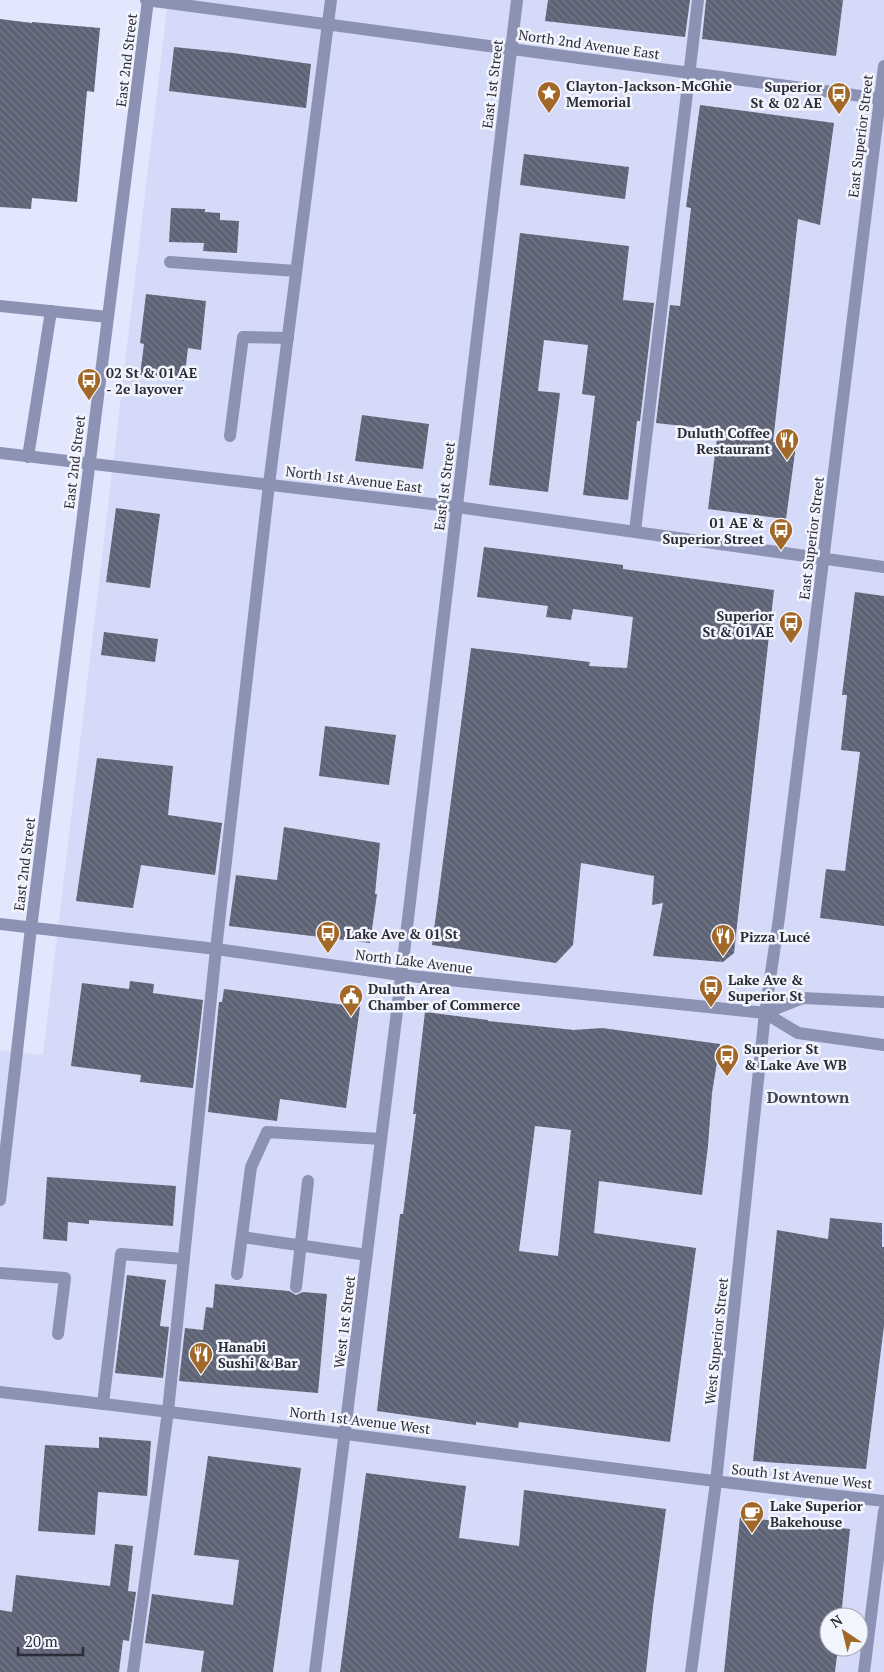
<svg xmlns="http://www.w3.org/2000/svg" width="884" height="1672" viewBox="0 0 884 1672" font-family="'PT Serif',serif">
<defs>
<pattern id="building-back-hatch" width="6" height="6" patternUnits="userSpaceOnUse" patternTransform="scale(1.25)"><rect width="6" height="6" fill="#5d6275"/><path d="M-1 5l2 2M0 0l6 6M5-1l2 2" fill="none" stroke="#767a88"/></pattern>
</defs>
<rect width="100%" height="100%" fill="#e2e7fe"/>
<!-- built -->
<path fill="#d5daf8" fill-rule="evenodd" d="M168,0h716v1672h-884v-622l43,5zM829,1617h30v30h-30z"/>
<!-- building -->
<g fill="url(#building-back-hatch)" fill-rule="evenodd">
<path d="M548,0h142l-5,37 -140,-16z"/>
<path d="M706,0h137l-7,56 -134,-17z"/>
<path d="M0,19l32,4v-1l68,6 -6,64 -7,-1 -10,111 -45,-4 -1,11 -31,-2z"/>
<path d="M174,47l59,6 78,11 -5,44 -137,-17z"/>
<path d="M700,105l134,18 -14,102 -22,-6 -25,223 23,3 -10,74 -78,-10 10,-79 -62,-7 14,-118 10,1 11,-98 -5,-1z"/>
<path d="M524,154l105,13 -4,32 -105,-14z"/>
<path d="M171,208l34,1v3l15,1v7l19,1 -2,32 -34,-2 1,-8 -35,-1z"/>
<path d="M520,233l109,13 -6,54 31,3 -14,118h-3l-9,79 -45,-5 12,-99 -13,-2 6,-49 -44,-5 -6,51 22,2 -12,99 -59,-7z"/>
<path d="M146,294l60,7 -5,49 -13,-2 -4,33 -44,-6 4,-31 -4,-1z"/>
<path d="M362,415l67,9 -6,45 -68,-8z"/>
<path d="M116,508l44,6 -10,74 -44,-6z"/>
<path d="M484,547l139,18v4l151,21 -40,363 -11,9 -70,-6 10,-53 -11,2 2,-29 -73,-13 -8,82 -17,18 -124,-18 39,-297 119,14 -1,4 38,2 6,-51 -60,-8 -2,11 -25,-3 2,-11 -71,-9z"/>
<path d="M855,592l29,4v330l-64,-8 6,-49 19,2 15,-119 -19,-2 6,-55h-5z"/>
<path d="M104,632l54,7 -3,23 -54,-7z"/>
<path d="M325,726l71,9 -7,50 -70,-9z"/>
<path d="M97,758l76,8 -5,49 54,8 -7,52 -74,-10 -8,43 -57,-7z"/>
<path d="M284,827l96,16 -5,51h2l-7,49 -141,-17 7,-51 41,5z"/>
<path d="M130,981l24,3 -1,9 50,7 -10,88 -53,-6 1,-7 -70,-9 11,-83 47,6z"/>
<path d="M224,989l136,18 -14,101 -66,-9 -3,22 -69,-9 11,-110h3z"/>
<path d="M425,1012l63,8v1l86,9 28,-2 118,16 -8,49 -4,53 -6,49 -103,-14 -5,52 102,15 -26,194 -151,-20 -1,6 -42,-6v3l-99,-14 23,-197h3l13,-100h-3zM535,1126l36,4 -13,126 -39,-5z"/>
<path d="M47,1177l129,9 -3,40 -84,-6v4l-21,-2 -1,19 -24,-2z"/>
<path d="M830,1218l52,5v24h2v79l-18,143 -113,-8 24,-231 51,9z"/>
<path d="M127,1275l39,5 -6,46 9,1 -6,51 -48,-5z"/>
<path d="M215,1284l74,7 7,4 7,-3 24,2 -9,99 -139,-12 6,-53 18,2 3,-23 7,1z"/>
<path d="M99,1437l52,4 -4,55 -49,-4 -3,43 -57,-4 7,-86 54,3z"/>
<path d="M208,1456l93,12 -28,204h-72l3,-21 -59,-8 7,-49 81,11 6,-45 -45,-5z"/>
<path d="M366,1473l100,13 -7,52 60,8 5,-56 142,19 -13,98 -7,65h-306z"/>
<path d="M740,1517l110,12 -9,88h-12v30h9l-3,25h-111z"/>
<path d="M115,1544l18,2 -5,45 8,1 -7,49 -6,-1 -4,32h-119v-62l12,2 4,-37 94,11z"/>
</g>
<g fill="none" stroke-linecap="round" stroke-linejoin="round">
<!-- minor -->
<g stroke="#8b92b3" stroke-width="12">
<path d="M146,0l738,99"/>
<path d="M170,262l126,9"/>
<path d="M0,306l108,11"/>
<path d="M230,436l13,-99 45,1"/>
<path d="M0,453l457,54 427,60"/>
<path d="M28,457l23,-146"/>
<path d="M635,531l63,-531"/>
<path d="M0,924l216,25 185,26 364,38 33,20 86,12"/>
<path d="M765,1013l38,-15 81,4"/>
<path d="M0,1200l31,-272 117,-928"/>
<path d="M242,1237l125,18"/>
<path d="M0,1273l65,5 -7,56"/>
<path d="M237,1274l14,-107 16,-35 114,7"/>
<path d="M296,1287l12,-106"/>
<path d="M0,1392c295,33 589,76 884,109"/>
<path d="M103,1404l18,-150 63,5"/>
<path d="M133,1672l35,-261 48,-462 53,-465 62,-484"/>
<path d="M315,1672l83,-669 119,-1003"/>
<path d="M691,1672l25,-190 49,-469 14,-95 105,-852"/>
<path d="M864,1672l20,-161"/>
</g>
</g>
<!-- icons -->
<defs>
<g id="sight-pin" transform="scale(1.25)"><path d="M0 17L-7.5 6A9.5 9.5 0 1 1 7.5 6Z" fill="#a26827" stroke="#f3f5fe"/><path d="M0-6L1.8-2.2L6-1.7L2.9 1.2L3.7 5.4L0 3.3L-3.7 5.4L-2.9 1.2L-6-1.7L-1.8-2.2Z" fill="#fff"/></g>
<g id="bus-pin" transform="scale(1.25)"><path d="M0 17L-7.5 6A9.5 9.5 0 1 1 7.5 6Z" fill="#a26827" stroke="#f3f5fe"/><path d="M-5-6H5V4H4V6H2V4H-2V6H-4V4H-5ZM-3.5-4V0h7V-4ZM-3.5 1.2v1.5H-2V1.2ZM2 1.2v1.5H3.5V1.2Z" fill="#fff"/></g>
<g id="restaurant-pin" transform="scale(1.25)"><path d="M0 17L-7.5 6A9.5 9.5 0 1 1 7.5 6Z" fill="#a26827" stroke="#f3f5fe"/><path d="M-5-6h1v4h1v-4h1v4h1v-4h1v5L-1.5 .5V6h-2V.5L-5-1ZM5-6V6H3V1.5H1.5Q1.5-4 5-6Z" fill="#fff"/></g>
<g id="civic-pin" transform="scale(1.25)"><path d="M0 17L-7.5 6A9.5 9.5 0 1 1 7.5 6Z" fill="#a26827" stroke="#f3f5fe"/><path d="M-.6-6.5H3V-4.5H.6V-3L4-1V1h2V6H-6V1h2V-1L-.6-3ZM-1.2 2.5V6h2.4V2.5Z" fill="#fff"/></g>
<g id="cafe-pin" transform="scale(1.25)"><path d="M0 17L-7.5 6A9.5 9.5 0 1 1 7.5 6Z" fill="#a26827" stroke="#f3f5fe"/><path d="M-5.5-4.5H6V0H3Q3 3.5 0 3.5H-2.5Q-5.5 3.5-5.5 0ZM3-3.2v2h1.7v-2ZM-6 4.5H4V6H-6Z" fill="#fff"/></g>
</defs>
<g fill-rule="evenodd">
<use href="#sight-pin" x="549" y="93"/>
<use href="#bus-pin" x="839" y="94"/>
<use href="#bus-pin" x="89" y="380"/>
<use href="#restaurant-pin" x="787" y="440"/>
<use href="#bus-pin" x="781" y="530"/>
<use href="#bus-pin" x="791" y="623"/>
<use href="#bus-pin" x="328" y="933"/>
<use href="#restaurant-pin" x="723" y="936"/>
<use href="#bus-pin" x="711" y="987"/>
<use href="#civic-pin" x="351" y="996"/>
<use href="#bus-pin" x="727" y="1056"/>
<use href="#restaurant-pin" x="201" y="1354"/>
<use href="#cafe-pin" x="752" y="1513"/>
</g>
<g text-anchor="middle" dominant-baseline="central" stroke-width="5" stroke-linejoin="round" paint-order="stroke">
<!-- street labels -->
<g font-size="14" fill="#2b2c35" stroke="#f3f5fe">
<text transform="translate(589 44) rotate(8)">North 2nd Avenue East</text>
<text transform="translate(126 60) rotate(-83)">East 2nd Street</text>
<text transform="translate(492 84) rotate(-83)">East 1st Street</text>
<text transform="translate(860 136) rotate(-83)">East Superior Street</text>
<text transform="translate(74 462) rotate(-83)">East 2nd Street</text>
<text transform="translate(354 479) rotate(7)">North 1st Avenue East</text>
<text transform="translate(444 486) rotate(-83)">East 1st Street</text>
<text transform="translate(811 538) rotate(-83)">East Superior Street</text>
<text transform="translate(24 864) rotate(-83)">East 2nd Street</text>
<text transform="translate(414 961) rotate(7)">North Lake Avenue</text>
<text transform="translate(344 1322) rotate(-83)">West 1st Street</text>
<text transform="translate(716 1341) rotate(-84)">West Superior Street</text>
<text transform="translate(360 1420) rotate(7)">North 1st Avenue West</text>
<text transform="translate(802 1476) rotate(6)">South 1st Avenue West</text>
</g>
<!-- poi labels -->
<g font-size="14" font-weight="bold" fill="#2b2c35" stroke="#f3f5fe" text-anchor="start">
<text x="566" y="85">Clayton-Jackson-McGhie<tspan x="566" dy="16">Memorial</tspan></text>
<text x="822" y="86" text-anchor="end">Superior<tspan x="822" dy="16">St &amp; 02 AE</tspan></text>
<text x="106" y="372">02 St &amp; 01 AE<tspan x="106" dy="16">- 2e layover</tspan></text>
<text x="770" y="432" text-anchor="end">Duluth Coffee<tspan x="770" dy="16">Restaurant</tspan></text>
<text x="764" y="522" text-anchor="end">01 AE &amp;<tspan x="764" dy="16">Superior Street</tspan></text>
<text x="774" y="615" text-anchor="end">Superior<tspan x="774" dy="16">St &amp; 01 AE</tspan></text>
<text x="346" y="933">Lake Ave &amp; 01 St</text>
<text x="740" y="936">Pizza Lucé</text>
<text x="728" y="979">Lake Ave &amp;<tspan x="728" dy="16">Superior St</tspan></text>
<text x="368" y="988">Duluth Area<tspan x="368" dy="16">Chamber of Commerce</tspan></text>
<text x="744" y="1048">Superior St<tspan x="744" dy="16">&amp; Lake Ave WB</tspan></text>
<text x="218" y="1346">Hanabi<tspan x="218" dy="16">Sushi &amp; Bar</tspan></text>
<text x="770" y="1505">Lake Superior<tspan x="770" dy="16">Bakehouse</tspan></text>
</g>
<!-- quarter labels -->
<g font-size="16" font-weight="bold" fill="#3d4152" stroke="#f3f5fe">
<text x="808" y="1097">Downtown</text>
</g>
</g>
<!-- north arrow -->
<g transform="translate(844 1632) rotate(325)"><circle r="24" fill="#f3f5fe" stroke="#a3a5ae"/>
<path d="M0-4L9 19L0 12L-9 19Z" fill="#a26827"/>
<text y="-8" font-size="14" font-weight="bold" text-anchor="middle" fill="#2b2c35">N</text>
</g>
<!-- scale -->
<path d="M18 1647v8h65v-8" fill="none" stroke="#2b2c35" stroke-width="2.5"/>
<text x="25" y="1647" font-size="15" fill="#2b2c35" stroke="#f3f5fe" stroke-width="4" paint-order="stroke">20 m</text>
</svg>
